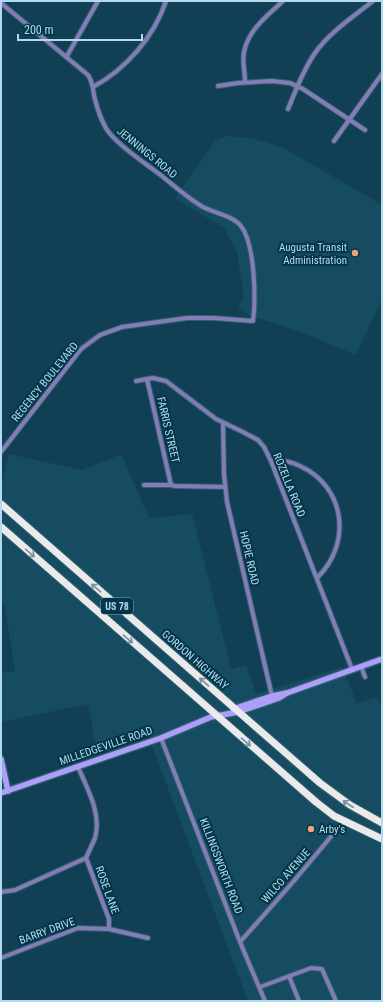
<svg xmlns="http://www.w3.org/2000/svg" width="383" height="1002" viewBox="0 0 383 1002" font-family="'Roboto Condensed',sans-serif">
<rect width="100%" height="100%" fill="#114054"/>
<!-- built -->
<g fill="#164c62">
<path d="M226,136l25,2 33,10 98,57v94l-26,56 -60,-25 -48,-15 -10,-8 6,-10 -7,-45 -13,-24 -49,-30 40,-57z"/>
<path d="M9,454l72,16 22,-8 18,-8 28,64 43,-4 39,155 15,-4 10,29 86,-27 15,36 21,-6 4,12v292h-134l-100,-266 -51,16 -9,-47 -87,18v-49l14,-2 -11,-68h-3v-117z"/>
</g>
<g fill="none" stroke-linecap="round" stroke-linejoin="round">
<!-- street casing -->
<g stroke="#315f73" stroke-width="6">
<g id="street">
<path d="M1,3l87,72c4,5 5,13 6,20 3,13 8,31 18,41 15,16 33,27 50,40 13,11 26,22 41,31 12,6 30,9 38,19 14,18 15,73 12,95l-39,-3h-27l-65,9 -22,8 -19,14 -80,103"/>
<path d="M67,56l31,-55"/>
<path d="M245,82c0,-10 -3,-20 -1,-30 4,-22 24,-37 39,-51"/>
<path d="M218,86l20,-3 34,-2 18,2 13,6 62,41"/>
<path d="M93,87c33,-18 61,-50 73,-86"/>
<path d="M288,109c8,-19 15,-39 27,-56 15,-21 38,-36 58,-52"/>
<path d="M334,141l48,-67"/>
<path d="M147,379l24,106 4,1 50,1"/>
<path d="M136,381l17,-3 13,3 50,38 27,13 15,8 6,7 7,14 81,208"/>
<path d="M223,423l1,51 3,28 45,194"/>
<path d="M271,461c9,-2 20,1 29,5 46,21 52,78 17,112"/>
<path d="M144,485h27"/>
<path d="M361,666l4,11"/>
<path d="M161,738l79,204 25,59"/>
<path d="M86,858l23,61v10"/>
<path d="M1,892l14,-2 71,-32c3,-7 6,-13 9,-20 7,-24 -8,-50 -17,-71"/>
<path d="M240,942l53,-60 51,-61"/>
<path d="M1,958l77,-30 31,1 39,9"/>
<path d="M289,976l10,25"/>
<path d="M260,987l51,-19 11,1 14,32"/>
</g>
</g>
<!-- secondary casing -->
<g stroke="#315f73" stroke-width="8">
<g id="secondary">
<path d="M233,709l39,-13 15,-3 95,-34"/>
<path d="M1,759l7,32"/>
<path d="M1,793l160,-55 50,-21 27,-5 41,-14 8,-5"/>
</g>
</g>
<!-- highway casing -->
<g stroke="#315f73" stroke-width="9">
<g id="highway">
<path d="M1,504l319,279 30,22 32,18"/>
<path d="M1,527l315,275 18,14 48,23"/>
</g>
</g>
<!-- street -->
<use href="#street" stroke="#847cb4" stroke-width="4"/>
<!-- secondary -->
<use href="#secondary" stroke="#ad9ff9" stroke-width="5.5"/>
<!-- highway -->
<use href="#highway" stroke="#eaeaea" stroke-width="7"/>
</g>
<!-- one-way arrows -->
<defs><path id="oneway-shaft" d="M-6 0H5M1.5-3L5.5 0L1.5 3" fill="none" stroke-width="1.6" stroke-linecap="round" stroke-linejoin="round"/></defs>
<g stroke="#76909a">
<use href="#oneway-shaft" transform="translate(30 553) rotate(42)"/>
<use href="#oneway-shaft" transform="translate(96 588) rotate(-139)"/>
<use href="#oneway-shaft" transform="translate(128 639) rotate(41)"/>
<use href="#oneway-shaft" transform="translate(204 682) rotate(-139)"/>
<use href="#oneway-shaft" transform="translate(246 742) rotate(41)"/>
<use href="#oneway-shaft" transform="translate(348 804) rotate(-147)"/>
</g>
<!-- markers -->
<g fill="#efa377" stroke="#033649" stroke-width="1.5">
<circle cx="355" cy="253" r="4"/>
<circle cx="311" cy="829" r="4"/>
</g>
<g text-anchor="middle" dominant-baseline="central" stroke-width="4" stroke-linejoin="round" paint-order="stroke">
<!-- shield labels -->
<rect fill="#033649" stroke="#7ea9bc" stroke-width="1" x="101" y="598" width="32" height="16" rx="3"/>
<g font-size="10" font-weight="bold" fill="#b2daee">
<text x="117" y="606">US 78</text>
</g>
<!-- street labels -->
<g font-size="11" fill="#b2daee" stroke="#033649">
<text transform="translate(147 153) rotate(39)">JENNINGS ROAD</text>
<text transform="translate(45 382) rotate(-51)">REGENCY BOULEVARD</text>
<text transform="translate(168 430) rotate(77)">FARRIS STREET</text>
<text transform="translate(289 485) rotate(68)">ROZELLA ROAD</text>
<text transform="translate(249 558) rotate(77)">HOPIE ROAD</text>
<text transform="translate(195 660) rotate(41)">GORDON HIGHWAY</text>
<text transform="translate(106 746) rotate(-19)">MILLEDGEVILLE ROAD</text>
<text transform="translate(221 866) rotate(69)">KILLINGSWORTH ROAD</text>
<text transform="translate(286 876) rotate(-49)">WILCO AVENUE</text>
<text transform="translate(107 890) rotate(70)">ROSE LANE</text>
<text transform="translate(47 931) rotate(-20)">BARRY DRIVE</text>
</g>
<!-- poi labels -->
<g font-size="11" fill="#b2daee" stroke="#033649" text-anchor="end">
<text x="347" y="247">Augusta Transit<tspan x="347" dy="13">Administration</tspan></text>
<text x="319" y="829" text-anchor="start">Arby's</text>
</g>
</g>
<!-- border -->
<rect width="383" height="1002" fill="none" stroke="#b2daee" stroke-width="4"/>
<!-- scale -->
<path d="M18 34v6h124v-6" fill="none" stroke="#b2daee" stroke-width="2"/>
<text x="24" y="34" font-size="12" fill="#b2daee" stroke="#033649" stroke-width="3" paint-order="stroke">200 m</text>
</svg>
